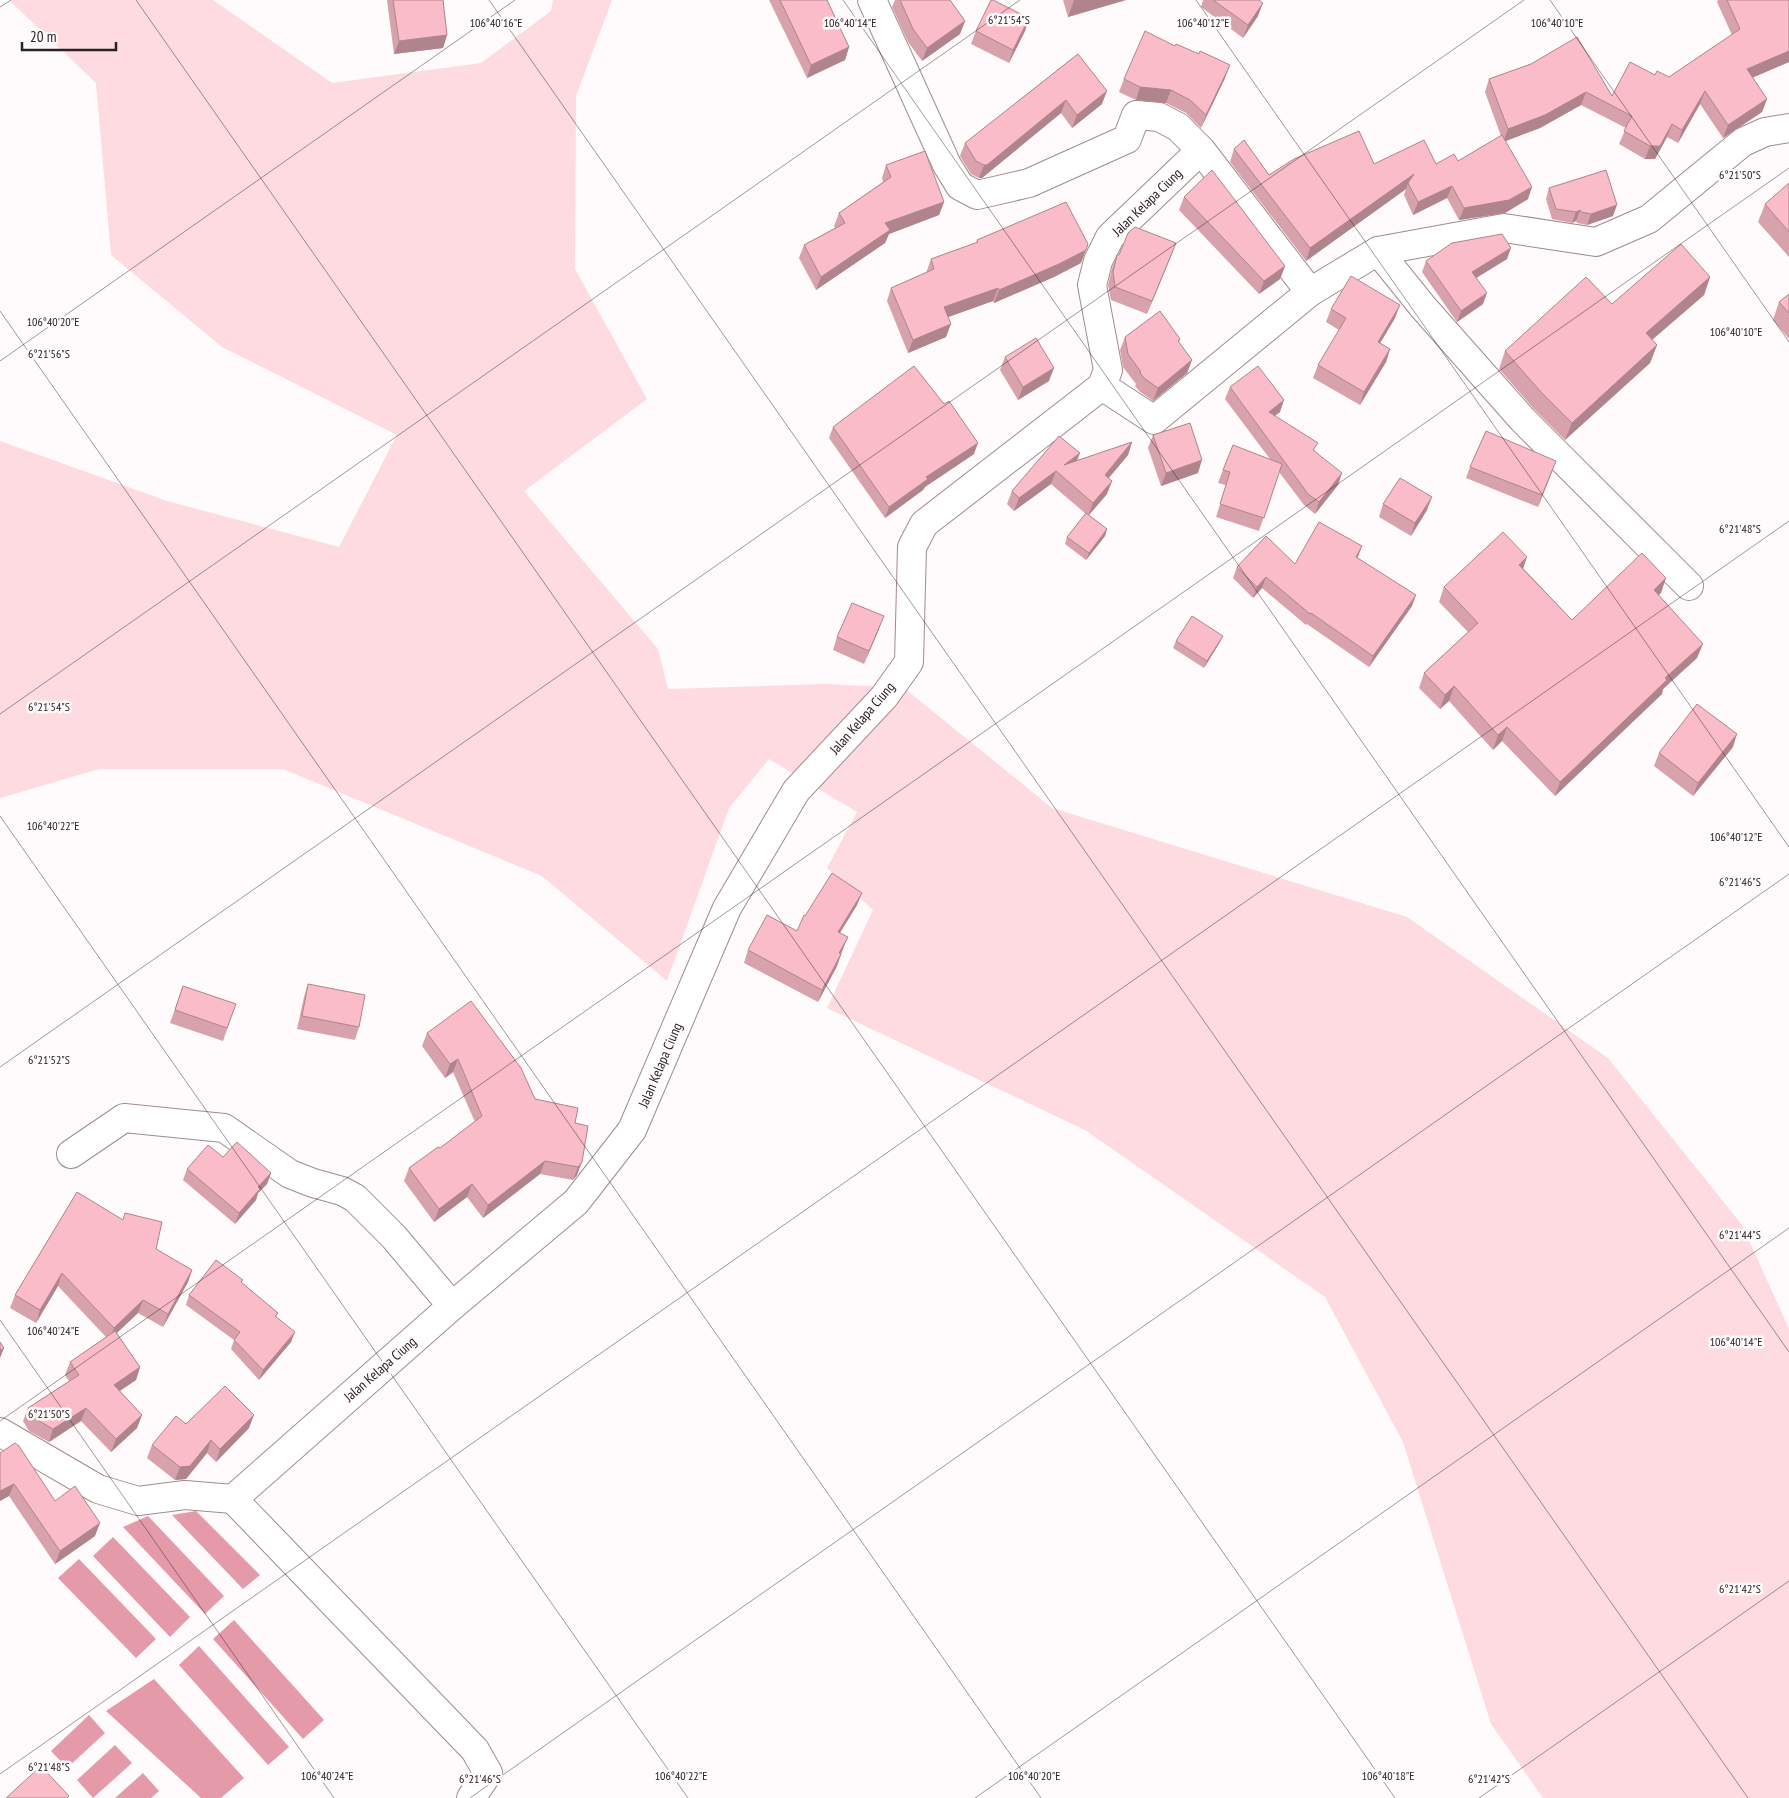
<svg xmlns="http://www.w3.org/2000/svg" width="1789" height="1798" viewBox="0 0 1789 1798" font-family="'PT Sans Narrow',sans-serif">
<rect width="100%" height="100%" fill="#fffafb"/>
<!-- green -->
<path fill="#fedae1" d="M9,0h204l119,83 149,-20 70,-52 2,-11h59l-36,96 -1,173 72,130 -123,92 134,158 10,40 158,-5 78,4 148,120 355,109 201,141 134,167 47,104v469h-246l-52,-74 -88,-282 -78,-145 -240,-167 -258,-122 46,-98 -46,-42 30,-56 -88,-53 -40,49 -62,173 -125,-105 -259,-107h-184l-99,29v-357l167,60 172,46 58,-112 -175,-88 -111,-92 -15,-172z"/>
<!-- water -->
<g fill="#e59aa9">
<path d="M196,1511l64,64 -17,14 -71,-74z"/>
<path d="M148,1516l76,80 -19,18 -82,-87z"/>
<path d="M113,1537l77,80 -20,20 -77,-81z"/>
<path d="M79,1559l77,80 -20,19 -78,-80z"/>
<path d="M234,1620l90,100 -21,19 -90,-100z"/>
<path d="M199,1646l90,101 -21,18 -89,-100z"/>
<path d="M154,1679l90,99 -23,20h-20l-95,-87z"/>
<path d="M89,1715l16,18 -38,35 -16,-17z"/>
<path d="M115,1745l17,18 -39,35 -16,-18z"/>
<path d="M143,1773l16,18 -8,7h-36z"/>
</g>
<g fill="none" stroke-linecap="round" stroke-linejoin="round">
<!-- minor casing -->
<g stroke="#a08b8f" stroke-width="30">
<g id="minor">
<path d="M872,0l75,165 13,21 17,9 52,-12 98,-44 9,-24 23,2 19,10 23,23"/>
<path d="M1378,251l45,56 100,113 166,166"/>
<path d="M1102,386l52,34 156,-128"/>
<path d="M71,1154l53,-36 100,10 66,46 23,9 29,8 13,7 39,39 58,69"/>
<path d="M0,1432l98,57 40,12 47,-6 48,4"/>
<path d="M471,1798l17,-25 -13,-23 -242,-251 219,-193 124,-104 56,-72 95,-222 69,-117 88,-94 25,-35 3,-115 12,-23 178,-138 6,-16 -16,-85 6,-24 12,-24 91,-87 109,142 68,-41 126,-23 92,14 53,-23 94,-77 22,-10 24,-4"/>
</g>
</g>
<!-- minor -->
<use href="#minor" stroke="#fff" stroke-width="28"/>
</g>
<!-- wall -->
<g fill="#d7a2ac">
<path d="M387,0h56l4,35 -4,13 -49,6z"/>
<path d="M769,0h58l22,47 -4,13 -38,18z"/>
<path d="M895,0h55l15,21 -5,13 -38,27 -14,-19 -16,-35z"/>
<path d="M1063,0h63l-58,17z"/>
<path d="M1203,0h56l-1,16 -15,22 -42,-31z"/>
<path d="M1718,0h71v62l-37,16 15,21 -5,13 -39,26 -23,-34 -22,39 -11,-6 -12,22h-10l-26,-15 7,-16 -45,-23 -41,23 -34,13 22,58 -23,14 -46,7 -12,-22 -34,17 -9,-20 2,-6 -100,72 -76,-99 4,-13 35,26 105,-11h62l22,-3 43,-25 -16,-44 4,-13 42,-15 81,32 43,-21 14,2 63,-42 -15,-33z"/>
<path d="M1029,18l-4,13 -16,32 -38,-19 5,-13z"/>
<path d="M1078,54l24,50 -30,24 -11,-15 -79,65h-3l-8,-4 -11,-18 5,-13z"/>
<path d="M1225,78l-24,50 -15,-15 -20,-10 -30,-3 -17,-8 5,-13z"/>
<path d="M886,165l58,37 -5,13 -50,19 -4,9 -69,47 -17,-32 5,-13 31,-17 -1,-2 5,-13 44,-31 -1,-4z"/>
<path d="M1789,183v74l-31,-35 7,-18z"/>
<path d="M1549,188l64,28 -26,9 -10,-2 -1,-2 -4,2 -20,-4 -6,-20z"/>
<path d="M1184,197l101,69 -5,13 -21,15 -80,-84z"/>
<path d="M977,240l104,23 -27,14 -60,26 -1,-2 -45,16 -2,20 -38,16 -21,-52 4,-13 35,-15 5,-14 45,-16z"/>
<path d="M1117,255l54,1 -24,58 -36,-14 -3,-15 4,-17z"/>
<path d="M1507,259l-31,19 7,26 -26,18 -35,-50 4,-11z"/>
<path d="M1710,277l-6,18 -52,45 5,5 -7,18 -85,77 -31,-31 -35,-40 6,-18 107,-47z"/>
<path d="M1789,294v45l-16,-19 6,-18z"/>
<path d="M1331,309l64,9 -15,25 10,6 -4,13 -26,43 -47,-27 5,-13 21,-35 -13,-8z"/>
<path d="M1125,337l55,2 -1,4 13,17 -5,13 -34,28 -14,-10 -4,-5 1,-2 -13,-17 -3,-17z"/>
<path d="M1005,357l44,24 -31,19 -18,-30z"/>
<path d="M1230,387l50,25 -5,4 40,35 23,34 -23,29 -11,-9 -25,-33 -20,59 -43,-14 10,-32 -8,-2 5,-13 47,-11 -45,-60z"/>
<path d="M833,427l141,27 -49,33 -2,3 -38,28 -56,-80z"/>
<path d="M1153,435l45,38 -37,13 -13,-38z"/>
<path d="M1132,442l-4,13 -19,23 -2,16 -18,21 18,14 -2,7 -19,24 -21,-16 2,-7 19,-23 -35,-30 -37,27 -7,-7 5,-13 65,-30z"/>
<path d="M1556,461l-18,46 -72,-29 4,-11z"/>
<path d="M1383,504l44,6 -16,26 -32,-19z"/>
<path d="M1358,558l54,48 -43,61 -62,-43 -1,1 -44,-37 -9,10 -20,-20 4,-11 58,-3z"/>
<path d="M1523,568l49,52 89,-27 -3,2 39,63 -34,31 -1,5 -107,102 -53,-55 -9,9 -44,-49 -9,8 -21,-21 5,-15 44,-41 -29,-30 5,-15z"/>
<path d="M879,629l-15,35 -31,-14 4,-13z"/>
<path d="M1176,641l44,1 -16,26 -31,-20z"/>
<path d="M1733,747l-40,49 -39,-30 5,-13z"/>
<path d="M857,905l-17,28 3,16 -6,17 -19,36 -74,-39 4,-13 49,-19 8,-15z"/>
<path d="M308,984l51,43 -4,13 -58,-11 7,-32z"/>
<path d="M183,986l53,18 -13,37 -53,-18z"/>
<path d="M427,1033l148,90 13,3 -11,49 -4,5 -33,-6 -57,44 -16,-21 -33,25 -30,-41 5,-13 31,-20 35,-26 -22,-50 -8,6 -23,-32z"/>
<path d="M223,1157l48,16 -4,11 -9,9 -2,7 -21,24 -52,-44 4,-11z"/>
<path d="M77,1192l79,57 36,21 -4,12 -25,45 -25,-14 -21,20 23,34 -4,13 -16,11 22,24 -5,13 -26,24 -30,-31 -32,21 -20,-11 -6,-10 5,-13 41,-27 -4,-6 5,-13 36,-25 -48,-51 -22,37 -26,-15 5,-13z"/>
<path d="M242,1283l36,30 -2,4 15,25 -32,38 -28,-31 3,-9 -48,-35 3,-10z"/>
<path d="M186,1424l63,4 -33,34 -9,-9 -21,26 -11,1 -28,-22 5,-13z"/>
<path d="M0,1453l55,48 40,35 -40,28 -46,-68 -9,5z"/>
</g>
<!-- shaded-wall -->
<g fill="#af848c">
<path d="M1074,0h52l-58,17z"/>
<path d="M1263,3l-5,13 -15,22 5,-13z"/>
<path d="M1029,18l-4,13 -16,32 4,-13z"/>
<path d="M965,21l-5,13 -38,27 5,-13z"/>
<path d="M447,35l-4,13 -49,6 5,-13z"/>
<path d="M849,47l-4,13 -38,18 4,-13z"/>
<path d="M1789,51v11l-47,20 5,-13z"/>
<path d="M1230,65l-5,13 -24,50 5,-13z"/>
<path d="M1140,87l31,3 -5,13 -30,-3z"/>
<path d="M1107,91l-5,13 -30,24 5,-13z"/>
<path d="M1705,91l-5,13 -22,39 4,-13z"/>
<path d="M1586,92l-5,13 -41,23 -37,14 5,-13z"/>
<path d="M1767,99l-5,13 -39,26 5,-13z"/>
<path d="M1066,100l-5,13 -79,65h-3l5,-13z"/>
<path d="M1672,124l-5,13 -12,22h-10l5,-13z"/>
<path d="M1414,174l-6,9 -2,6 -100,72 4,-13z"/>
<path d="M1452,186l-5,12 -34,17 5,-13z"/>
<path d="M1532,187l-4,12 -23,14 -46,7 5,-12z"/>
<path d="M944,202l-5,13 -50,19 -4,9 -69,47 5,-13 64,-54z"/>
<path d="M1617,205l-4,11 -26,9 4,-11z"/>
<path d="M1580,210l-4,11 -4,2 4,-11z"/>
<path d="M1176,243l-5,13 -24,58 5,-13z"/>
<path d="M1511,248l-4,11 -39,24 4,-11z"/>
<path d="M1086,250l-5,13 -27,14 -60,26 5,-13z"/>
<path d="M1285,266l-5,13 -21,15 5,-13z"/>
<path d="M1710,277l-6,18 -65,56 7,-18z"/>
<path d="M998,288l-5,13 -53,19 4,-13z"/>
<path d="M1487,293l-4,11 -26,18 4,-11z"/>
<path d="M1400,305l-5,13 -22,37 5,-13z"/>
<path d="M951,324l-5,13 -38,16 5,-13z"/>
<path d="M1657,345l-7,18 -85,77 7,-17z"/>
<path d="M1390,349l-4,13 -26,43 4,-13z"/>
<path d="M1192,360l-5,13 -34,28 5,-13z"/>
<path d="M1054,368l-5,13 -31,19 5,-13z"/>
<path d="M1284,400l-4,12 -16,11 5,-11z"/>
<path d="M1132,442l-4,13 -28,33 5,-13z"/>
<path d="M978,443l-4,11 -49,33 -2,3 -38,28 4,-11 37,-30z"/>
<path d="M1080,453l-5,13 -11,-1z"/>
<path d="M1202,460l-4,13 -37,13 5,-13z"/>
<path d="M1556,461l-4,11 -14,35 4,-12z"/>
<path d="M1056,471l-5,13 -37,27 5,-13z"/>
<path d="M1342,473l-4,12 -23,29 4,-12z"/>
<path d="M1112,481l-5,13 -19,22 5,-13z"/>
<path d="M1432,497l-5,13 -16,26 4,-13z"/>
<path d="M1107,529l-2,7 -19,24 3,-7z"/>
<path d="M1362,546l-4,11 -6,11 4,-11z"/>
<path d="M1527,557l-5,15 -3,-7z"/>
<path d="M1266,577l-4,11 -9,10 4,-11z"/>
<path d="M1666,578l-5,15 -13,12 6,-15z"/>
<path d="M1416,595l-4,11 -43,61 4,-11z"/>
<path d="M884,616l-5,13 -15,35 5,-13z"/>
<path d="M1223,636l-3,6 -16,26 3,-7z"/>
<path d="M1703,644l-6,14 -34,31 -1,5 -107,102 5,-14 105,-104z"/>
<path d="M1454,686l-5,15 -9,8 5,-14z"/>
<path d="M1507,727l-5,14 -9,9 5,-15z"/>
<path d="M1737,734l-4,13 -40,49 5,-13z"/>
<path d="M862,893l-5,12 -24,39 5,-12z"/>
<path d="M848,937l-5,12 -8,16 4,-12z"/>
<path d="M841,954l-4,12 -19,36 4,-12z"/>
<path d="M458,1059l-5,13 -8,6 5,-14z"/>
<path d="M545,1161l-5,13 -57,44 5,-13z"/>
<path d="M582,1162l-5,13 -4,5 5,-13z"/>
<path d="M271,1173l-4,11 -9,9 -2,7 -21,24 4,-11 19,-26z"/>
<path d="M472,1184l-5,13 -33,25 5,-13z"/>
<path d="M192,1270l-4,12 -25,45 5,-13z"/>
<path d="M62,1273l-4,13 -22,37 4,-13z"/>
<path d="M143,1300l-5,13 -29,27 5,-12z"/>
<path d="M295,1332l-4,10 -32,38 4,-10z"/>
<path d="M4,1348l-4,10v-8z"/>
<path d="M140,1367l-4,13 -27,18 5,-13z"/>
<path d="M86,1408l-5,13 -32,21 4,-13z"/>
<path d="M142,1415l-5,13 -26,24 5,-13z"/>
<path d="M254,1415l-5,13 -33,34 4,-13z"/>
<path d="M211,1440l-4,13 -21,26 -11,1 5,-13z"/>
<path d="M14,1484l-5,12 -9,5v-10z"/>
<path d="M100,1523l-5,13 -40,28 5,-13z"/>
</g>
<!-- building -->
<g fill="#fabcc8" stroke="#af848c">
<path d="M393,0h50l4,35 -48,6z"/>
<path d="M780,0h47l22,47 -38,18z"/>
<path d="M900,0h50l15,21 -38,27 -14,-19z"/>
<path d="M991,0h2l36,18 -16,32 -37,-19z"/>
<path d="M1213,0h46l4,3 -15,22z"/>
<path d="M1727,0h62v51l-42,18 20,30 -39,26 -23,-34 -23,39 -10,-6 -12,22h-10l-26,-15 8,-15 -46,-24 -41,23 -37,14 -19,-50 42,-15 46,-27 35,59 18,-34 25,13 2,-4 12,6 71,-48z"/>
<path d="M1145,31l30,15 1,-2 23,10 1,-3 30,14 -24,50 -16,-15 -19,-10 -31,-3 -16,-8z"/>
<path d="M1078,54l29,37 -30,24 -11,-15 -79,65h-3l-8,-4 -11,-18z"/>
<path d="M1359,131l15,33 50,-24 12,24 18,-10 4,7 44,-26 30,52 -23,13 -45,8 -12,-22 -34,16 -10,-19 6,-9 -104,74 -76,-99 10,-9 25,35 25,-16z"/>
<path d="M925,151l19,51 -59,21 5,7 -69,47 -17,-32 41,-22 -6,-10 52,-36 -5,-12z"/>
<path d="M1212,170l73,96 -21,15 -80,-84z"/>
<path d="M1606,170l11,35 -26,9 -10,-2 -1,-2 -4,2 -20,-3 -7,-21z"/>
<path d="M1789,183v49l-24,-28z"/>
<path d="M1066,202l22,42 -2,6 -27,14 -60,26 -1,-2 -54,19 7,17 -38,16 -22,-52 43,-19 -3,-10 47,-17 -1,-2z"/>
<path d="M1135,227l41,16 -24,58 -37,-14 -2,-15 4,-17h2l9,-22z"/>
<path d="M1502,234l9,14 -39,24 15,21 -26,18 -35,-50 26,-18z"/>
<path d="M1681,244l29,33 -64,56 11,12 -85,78 -31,-31 -36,-41 81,-74 26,27z"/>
<path d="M1351,276l49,29 -22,37 12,7 -26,43 -46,-27 28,-47 -15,-9z"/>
<path d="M1789,294v19l-10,-11z"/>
<path d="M1160,311l20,28 -2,2 14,19 -34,28 -14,-10 -4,-5 1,-1 -13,-18 -3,-17z"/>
<path d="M1036,338l18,30 -31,19 -18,-30z"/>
<path d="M914,366l30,38 5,-3 29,42 -52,34 2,2 -39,28 -56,-80z"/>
<path d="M1258,366l26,34 -15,12 49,31 -5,7 29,23 -23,29 -11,-8 -78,-107z"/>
<path d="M1190,423l12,37 -36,13 -13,-38z"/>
<path d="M1486,431l70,30 -14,34 -72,-28z"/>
<path d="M1059,436l21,17 -16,12 68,-23 -27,33 7,6 -19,22 -37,-32 -37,27 -7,-7z"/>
<path d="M1233,445l49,19 -18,54 -44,-14 10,-32 -7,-2z"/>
<path d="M1400,478l32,19 -17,26 -32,-19z"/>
<path d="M1086,513l21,16 -18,24 -22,-16z"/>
<path d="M1319,522l43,24 -6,11 60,38 -43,61 -62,-43 -1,1 -44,-37 -9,10 -20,-20 29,-31 29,28z"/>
<path d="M1503,532l24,25 -8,8 53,55 70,-67 24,25 -12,12 49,54 -38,34 2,2 -107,102 -53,-55 -9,8 -44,-49 -9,9 -21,-22 54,-50 -34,-36z"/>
<path d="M852,603l32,13 -15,35 -32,-14z"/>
<path d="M1192,616l31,20 -16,25 -31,-20z"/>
<path d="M1697,704l40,30 -39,49 -39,-30z"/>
<path d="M832,873l30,20 -24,39 10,5 -9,16 2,1 -19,36 -74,-40 19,-35 30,16 7,-16 1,1z"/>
<path d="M308,984l57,11 -6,32 -57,-11z"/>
<path d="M183,986l53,18 -9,24 -52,-18z"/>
<path d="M471,1001l50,67 14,31 43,9 -3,15 13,3 -6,36 -4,5 -33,-6 -57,44 -16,-21 -33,25 -30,-41 29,-21 2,1 42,-32 -24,-57 -8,5 -23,-31z"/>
<path d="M237,1142l34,31 -13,14 2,2 -21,24 -52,-44 21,-24 15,12z"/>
<path d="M77,1192l46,28 2,-7 37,9 -6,27 36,21 -24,44 -25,-14 -29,28 -52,-55 -22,37 -25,-15z"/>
<path d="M216,1260l27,20 -2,2 37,31 -3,3 20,16 -32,38 -29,-30 6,-8 -51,-37z"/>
<path d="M115,1331l25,36 -26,18 28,30 -26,24 -30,-31 -33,21 -19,-11 -6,-10 51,-33 -9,-13z"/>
<path d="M0,1342l4,6 -4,2z"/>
<path d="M225,1386l29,29 -34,34 -9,-9 -21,26 -10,1 -28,-22 24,-29 10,8z"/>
<path d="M15,1443l4,3 36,55 20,-15 25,37 -40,28 -46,-67 -14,7v-38z"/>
<path d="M41,1766l28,30 -2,2h-61z"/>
</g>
<!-- ticks -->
<path fill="none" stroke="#2a2224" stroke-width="1" stroke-opacity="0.45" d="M136,0l1259,1798M489,0l1259,1798M843,0l946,1352M1196,0l593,847M1550,0l239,342M0,7l11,-7M0,311l1041,1487M0,361l515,-361M0,714l1020,-714M0,816l688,982M0,1067l1524,-1067M0,1320l334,478M0,1421l1789,-1253M0,1774l1789,-1253M470,1798l1319,-924M975,1798l814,-570M1479,1798l310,-217"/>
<g text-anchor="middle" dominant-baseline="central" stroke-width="5" stroke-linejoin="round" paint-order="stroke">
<!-- street labels -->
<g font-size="14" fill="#2a2224" stroke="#fffafb">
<text transform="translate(1147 202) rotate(-44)">Jalan Kelapa Ciung</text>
<text transform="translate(862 718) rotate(-49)">Jalan Kelapa Ciung</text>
<text transform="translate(660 1065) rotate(-67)">Jalan Kelapa Ciung</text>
<text transform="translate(380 1369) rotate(-41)">Jalan Kelapa Ciung</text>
</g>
</g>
<g font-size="12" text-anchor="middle" fill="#2a2224" stroke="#fffafb" stroke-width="5" stroke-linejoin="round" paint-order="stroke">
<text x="1009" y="24">6°21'54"S</text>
<text x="496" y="27">106°40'16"E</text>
<text x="850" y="27">106°40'14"E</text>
<text x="1203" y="27">106°40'12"E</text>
<text x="1557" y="27">106°40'10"E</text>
<text x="1740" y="179">6°21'50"S</text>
<text x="53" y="326">106°40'20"E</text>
<text x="1736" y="336">106°40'10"E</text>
<text x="49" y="358">6°21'56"S</text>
<text x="1740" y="533">6°21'48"S</text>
<text x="49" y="711">6°21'54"S</text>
<text x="53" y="830">106°40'22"E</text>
<text x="1736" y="841">106°40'12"E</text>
<text x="1740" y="886">6°21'46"S</text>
<text x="49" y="1064">6°21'52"S</text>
<text x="1740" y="1239">6°21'44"S</text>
<text x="53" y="1335">106°40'24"E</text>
<text x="1736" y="1346">106°40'14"E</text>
<text x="49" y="1418">6°21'50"S</text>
<text x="1740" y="1593">6°21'42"S</text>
<text x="49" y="1771">6°21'48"S</text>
<text x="327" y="1780">106°40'24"E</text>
<text x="681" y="1780">106°40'22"E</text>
<text x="1034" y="1780">106°40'20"E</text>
<text x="1388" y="1780">106°40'18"E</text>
<text x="480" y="1783">6°21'46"S</text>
<text x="1489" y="1783">6°21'42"S</text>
</g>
<!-- scale -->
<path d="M22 42v8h94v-8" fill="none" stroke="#2a2224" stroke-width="2.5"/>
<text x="30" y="42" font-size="15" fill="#2a2224" stroke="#fffafb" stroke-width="4" paint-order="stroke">20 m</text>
</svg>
